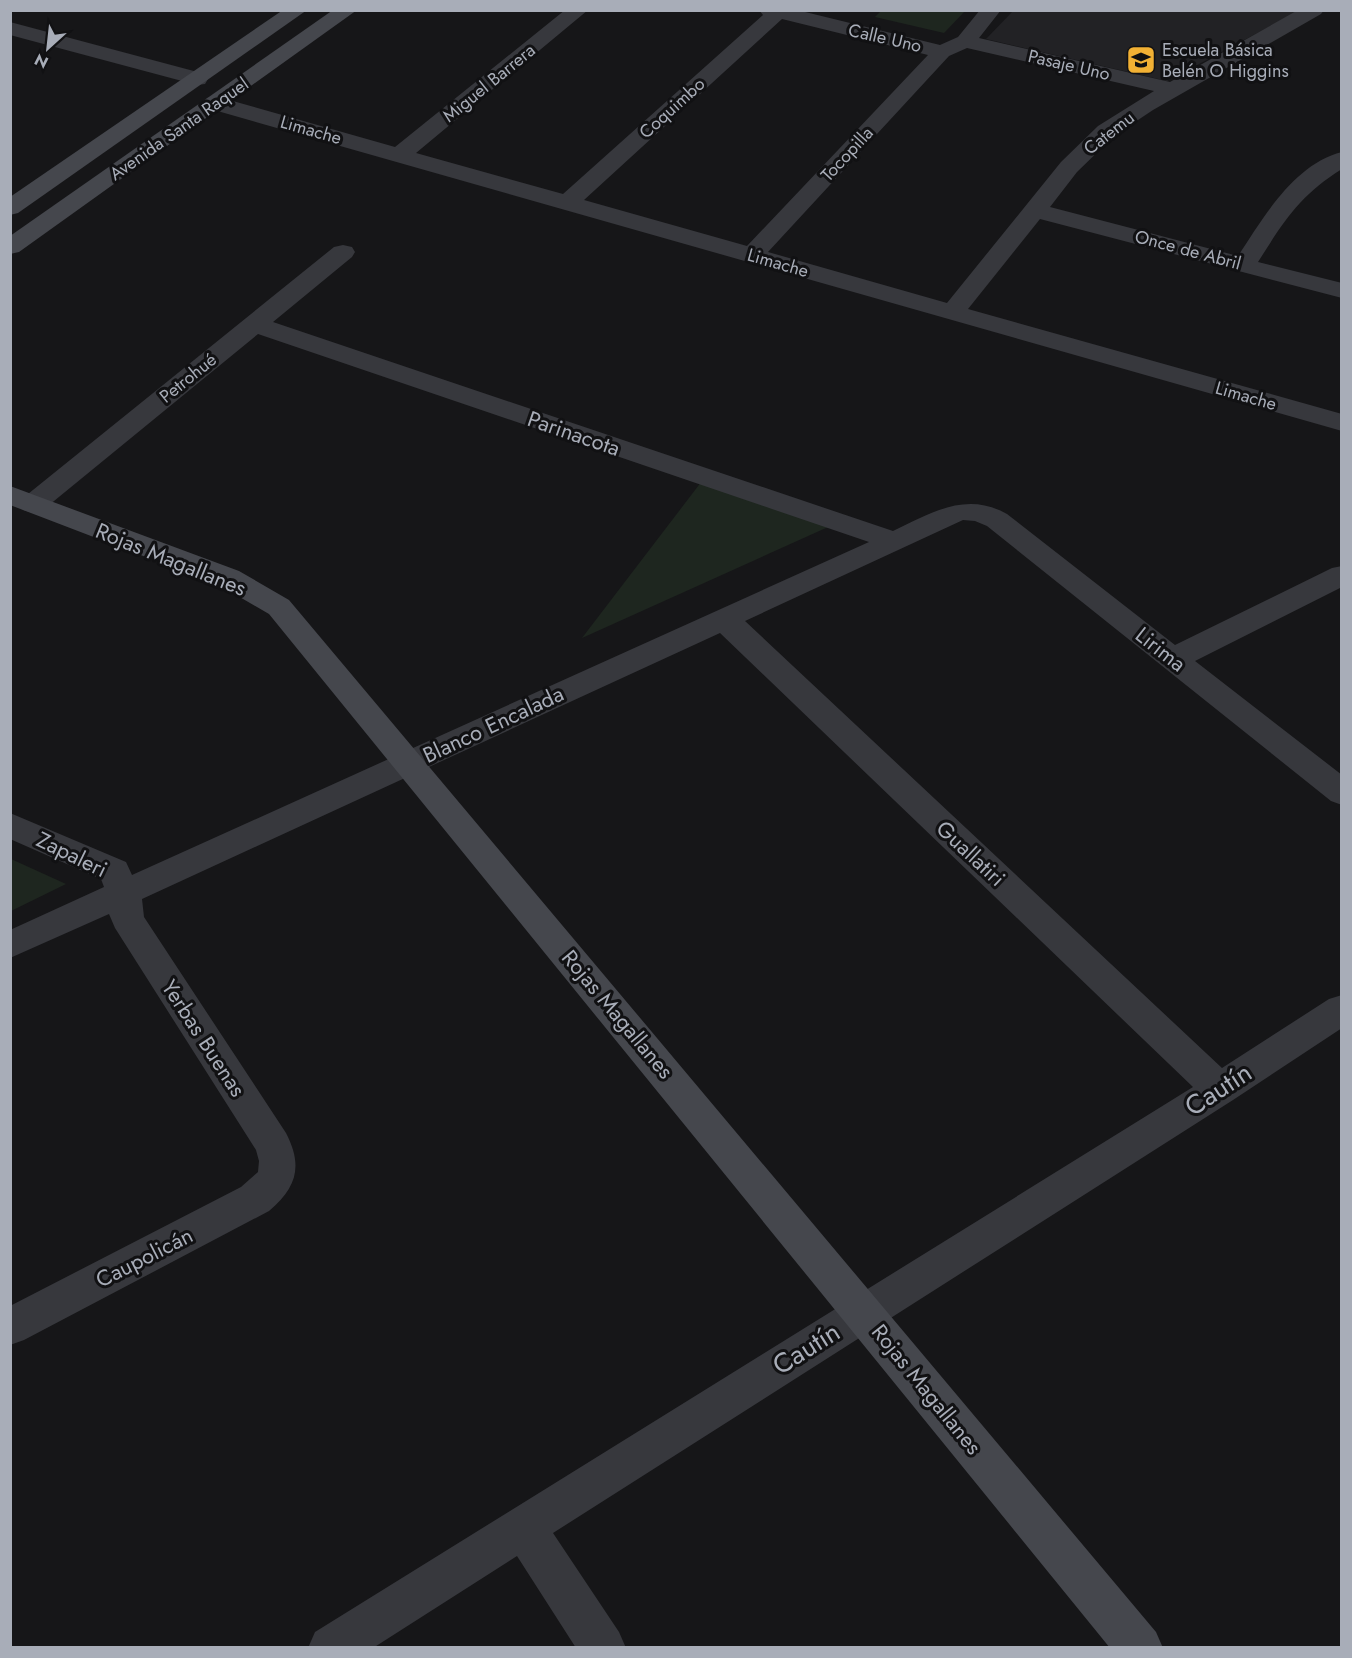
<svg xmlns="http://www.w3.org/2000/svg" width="1352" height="1658" viewBox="0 0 1352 1658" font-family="Jost,sans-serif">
<rect width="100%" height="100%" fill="#161618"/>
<!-- built -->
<path fill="#222225" d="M1013,11h286l-132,70 -181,-42z"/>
<!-- green -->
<g fill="#1e261f">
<path d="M882,10h83v1l-21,22 -69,-16z"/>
<path d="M705,477l132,46 -255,115z"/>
<path d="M11,859l55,25 -55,27z"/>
</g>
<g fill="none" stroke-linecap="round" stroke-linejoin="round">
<!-- street -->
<g fill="#37383d" fill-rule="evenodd">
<path d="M565,10h23l-172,143 147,41 200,-179 -4,-5h38l143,35 18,-8 22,-27h21l-22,28 191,44 128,-72h26l-3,4 -168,96 -39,26 -37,36 -27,35 188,49c25,-38 56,-92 104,-104v17c-42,26 -58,52 -84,93l84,21v15l-302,-79 -72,90 374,105v17l-1135,-323 -3,-5 3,-5 8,-2 180,51zM782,19l146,36 -181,191 -163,-46zM967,48l187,43 -56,35 -37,36 -114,141 -179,-51 181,-196z"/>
<path d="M10,22l195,52 3,5 -3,5 -8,1 -187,-50z"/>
<path d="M343,245l9,2 3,5 -3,5 -79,65 620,209c38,-18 73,-40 114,-17l168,131 157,-77 10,-2v21l-147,74 147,114v30l-11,-4 -344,-275 -12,-5 -12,-1 -218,101 477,447 107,-69 13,-4v33l-109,72 -680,433 66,99 7,16h-50l-59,-92 -144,92h-65l7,-16 878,-545 -473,-454 -578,266 2,18 142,216c17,33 11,54 -17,78l-245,129 -14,5v-39l231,-119 17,-15 1,-11 -3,-11 -141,-222 -6,-14 -99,44v-28l94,-43 -3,-8 -91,-40v-26l116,49 6,13 737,-333 -611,-208 -215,176 -10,3 -10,-3 -4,-6 4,-6 311,-251z"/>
</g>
<!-- secondary -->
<g fill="#45474d" fill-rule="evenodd">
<path d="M283,10h24l-289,203 -8,2v-18z"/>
<path d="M333,10h24l-338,242 -9,2v-18z"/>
<path d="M10,486l229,85 50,29 867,1032 7,16h-53l-841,-1034 -50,-29 -209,-80z"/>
</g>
</g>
<!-- icons -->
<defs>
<g id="school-square" transform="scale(1.5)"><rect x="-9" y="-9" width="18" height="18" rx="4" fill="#f2b134" stroke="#111113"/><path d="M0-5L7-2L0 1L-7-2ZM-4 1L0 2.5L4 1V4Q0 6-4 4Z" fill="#111"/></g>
</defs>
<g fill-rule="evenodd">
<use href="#school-square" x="1141" y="60"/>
</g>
<g text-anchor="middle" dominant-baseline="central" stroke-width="6" stroke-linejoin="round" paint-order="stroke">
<!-- far-street labels -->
<g font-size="18" fill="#a8adb8" stroke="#111113">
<text transform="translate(885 38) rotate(13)">Calle Uno</text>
<text transform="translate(1069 65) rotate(13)">Pasaje Uno</text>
<text transform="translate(489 83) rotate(-39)">Miguel Barrera</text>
<text transform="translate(672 108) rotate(-42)">Coquimbo</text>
<text transform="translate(179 129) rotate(-35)">Avenida Santa Raquel</text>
<text transform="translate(311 130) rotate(16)">Limache</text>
<text transform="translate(1109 133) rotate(-38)">Catemu</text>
<text transform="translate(847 154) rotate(-47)">Tocopilla</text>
<text transform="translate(1188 250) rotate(15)">Once de Abril</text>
<text transform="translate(778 263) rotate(16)">Limache</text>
<text transform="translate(188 378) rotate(-39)">Petrohué</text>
<text transform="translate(1246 396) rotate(16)">Limache</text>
</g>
<!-- far-poi labels -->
<g font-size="18" fill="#a8adb8" stroke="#111113" text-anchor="start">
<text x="1162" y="50">Escuela Básica<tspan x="1162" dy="21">Belén O Higgins</tspan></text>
</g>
<!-- street labels -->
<g font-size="22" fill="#a8adb8" stroke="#111113">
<text transform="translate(574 433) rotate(19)">Parinacota</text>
<text transform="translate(171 559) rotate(22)">Rojas Magallanes</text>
<text transform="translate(1161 649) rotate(38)">Lirima</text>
<text transform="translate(493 724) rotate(-25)">Blanco Encalada</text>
<text transform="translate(971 853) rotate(43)">Guallatiri</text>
<text transform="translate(72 854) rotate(26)">Zapaleri</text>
<text transform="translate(618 1014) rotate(50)">Rojas Magallanes</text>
<text transform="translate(204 1038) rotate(57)">Yerbas Buenas</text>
<text transform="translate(144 1257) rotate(-27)">Caupolicán</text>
<text transform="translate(927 1389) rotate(51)">Rojas Magallanes</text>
</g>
<!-- near-street labels -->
<g font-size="27" fill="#a8adb8" stroke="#111113">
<text transform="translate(1218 1089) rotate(-33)">Cautín</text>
<text transform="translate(806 1348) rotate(-32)">Cautín</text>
</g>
</g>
<!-- border -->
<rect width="1352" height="1658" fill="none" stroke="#a8adb8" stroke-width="24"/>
<!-- north arrow -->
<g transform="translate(48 48) rotate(207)" stroke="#111113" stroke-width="4.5" paint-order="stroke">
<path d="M0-4.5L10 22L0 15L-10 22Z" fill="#a8adb8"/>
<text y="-9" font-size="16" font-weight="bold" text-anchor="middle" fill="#a8adb8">N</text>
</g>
</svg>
